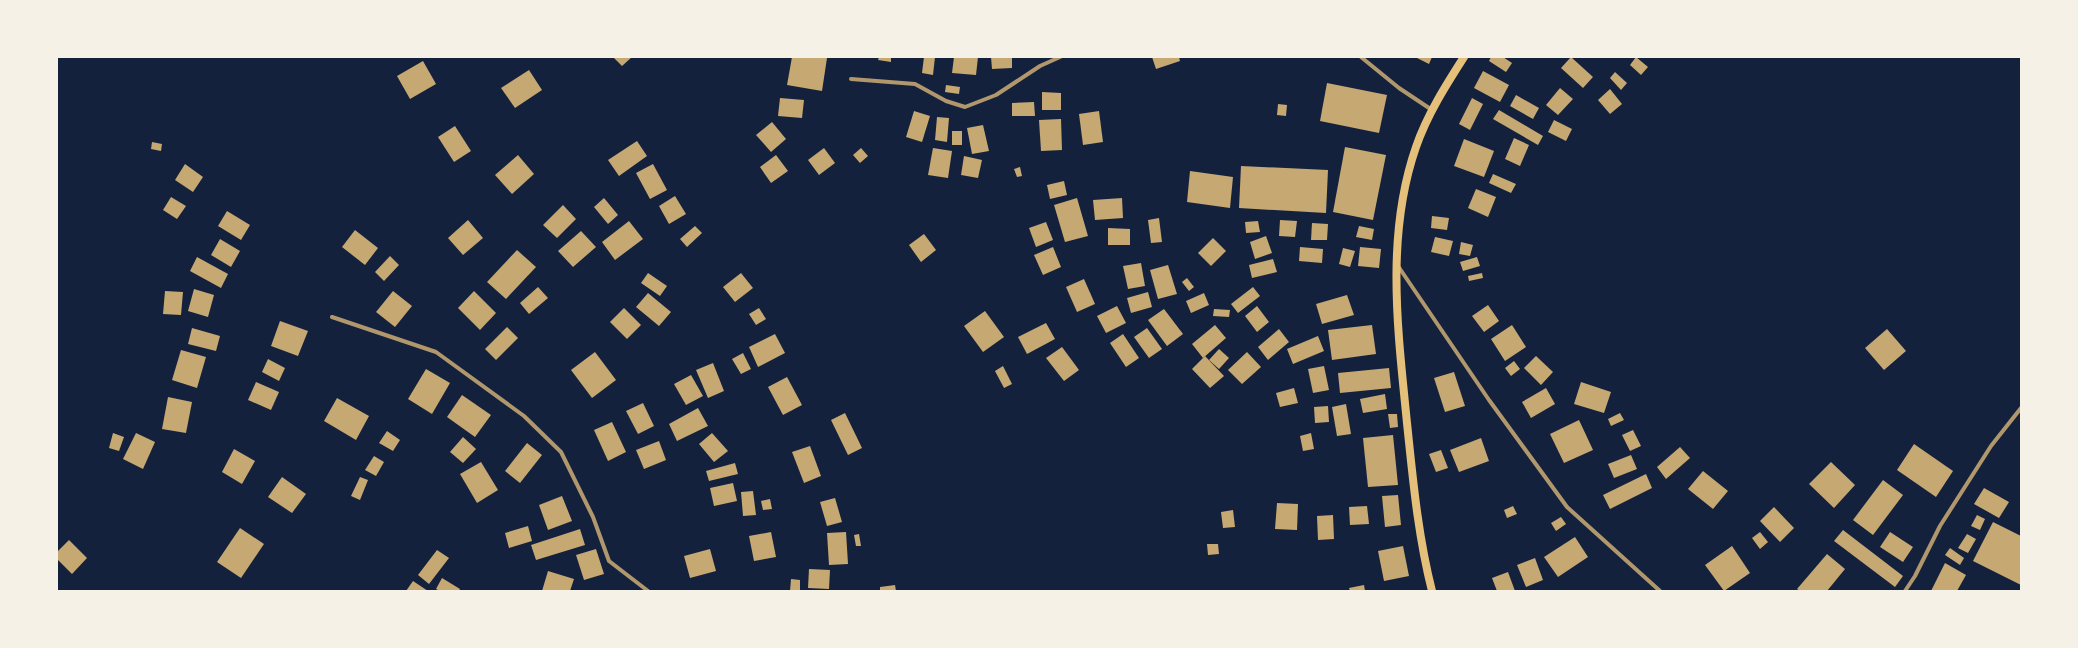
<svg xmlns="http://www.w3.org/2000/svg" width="2078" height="648" viewBox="0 0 2078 648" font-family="'Fira Sans',sans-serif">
<rect width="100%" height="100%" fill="#14213d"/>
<!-- building -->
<g fill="#c6a872">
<path d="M613,57h19l-10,9z"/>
<path d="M792,57l35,1 -5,33 -35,-6z"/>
<path d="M879,57h12v5l-13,-2z"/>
<path d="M924,57h11l-2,18 -11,-2z"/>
<path d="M954,57h24l-2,18 -24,-2z"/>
<path d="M991,57h21v11l-20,1z"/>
<path d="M1152,57h27l1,4 -24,8z"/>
<path d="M1415,57h17l-3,7z"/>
<path d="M1491,57h12l9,6 -6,9 -17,-11z"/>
<path d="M1571,57l22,20 -10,11 -22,-20z"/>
<path d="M1636,57l12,10 -7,8 -11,-10z"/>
<path d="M423,61l13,23 -26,15 -13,-23z"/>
<path d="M529,70l13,20 -27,18 -14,-20z"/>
<path d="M1483,71l26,14 -9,17 -26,-14z"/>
<path d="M1615,72l12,11 -6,7 -11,-12z"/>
<path d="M1327,83l60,12 -8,38 -59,-12z"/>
<path d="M946,85l14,2 -1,7 -14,-2z"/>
<path d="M1560,88l13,11 -15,16 -12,-10z"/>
<path d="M1610,89l12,15 -12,10 -12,-14z"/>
<path d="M1042,92l19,1v17h-19z"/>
<path d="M1516,95l23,13 -6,11 -23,-13z"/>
<path d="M780,98l24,2 -2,18 -24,-2z"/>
<path d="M1472,98l11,6 -13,26 -11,-6z"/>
<path d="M1034,102l1,14h-23v-13z"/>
<path d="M1278,104l9,1 -1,11 -9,-1z"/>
<path d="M1499,110l44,26 -5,9 -45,-26z"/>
<path d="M914,111l16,5 -8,26 -16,-5z"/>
<path d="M1099,111l4,31 -20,3 -4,-31z"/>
<path d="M937,117l12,1 -2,24 -12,-2z"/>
<path d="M1061,119l1,31 -21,1 -2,-31z"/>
<path d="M1554,120l18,9 -6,12 -18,-9z"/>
<path d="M772,122l14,17 -15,13 -15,-17z"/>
<path d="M983,125l6,26 -17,3 -5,-26z"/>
<path d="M455,126l16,25 -17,11 -16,-25z"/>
<rect x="952" y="131" width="10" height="14"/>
<path d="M1514,138l15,7 -9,21 -15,-7z"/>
<path d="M1464,139l30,12 -10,26 -30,-11z"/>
<path d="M637,141l10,15 -28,20 -11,-16z"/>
<path d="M152,142l10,2 -1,7 -10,-2z"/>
<path d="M1345,147l41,8 -13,65 -40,-8z"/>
<path d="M824,148l11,15 -16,12 -11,-15z"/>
<path d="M861,148l7,8 -8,7 -7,-8z"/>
<path d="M933,148l19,3 -4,27 -20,-3z"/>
<path d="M518,155l16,19 -22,20 -17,-19z"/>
<path d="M776,155l12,16 -17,12 -11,-16z"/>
<path d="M964,156l18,4 -4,18 -17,-3z"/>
<path d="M185,164l18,13 -10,15 -18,-12z"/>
<path d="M653,164l14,26 -17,9 -14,-26z"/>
<path d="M1241,166l87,4 -2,43 -87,-5z"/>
<path d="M1020,167l2,9 -5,1 -3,-8z"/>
<path d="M1190,171l43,6 -3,31 -43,-6z"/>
<path d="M1493,174l23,10 -5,9 -22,-10z"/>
<path d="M1064,181l3,14 -17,4 -3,-14z"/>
<path d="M1476,189l20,8 -8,20 -20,-9z"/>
<path d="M675,196l11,18 -17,10 -10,-18z"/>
<path d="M171,197l15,9 -9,13 -14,-9z"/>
<path d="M604,198l14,17 -10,9 -14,-17z"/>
<path d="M1077,198l11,38 -23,6 -11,-37z"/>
<path d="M1122,198l1,20 -28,2 -2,-20z"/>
<path d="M563,205l13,14 -19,19 -14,-13z"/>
<path d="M227,211l23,14 -9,15 -23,-14z"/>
<path d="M1432,216l17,2 -2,12 -16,-2z"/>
<path d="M1159,218l3,24 -11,1 -3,-23z"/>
<path d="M468,220l15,18 -20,17 -15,-17z"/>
<path d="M1280,220l17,1 -2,16 -16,-1z"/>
<path d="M629,221l14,18 -28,21 -13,-18z"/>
<path d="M1258,221l2,11 -14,1 -1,-11z"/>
<path d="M1046,222l7,18 -17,7 -7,-19z"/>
<path d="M1312,223l16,1 -1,16h-16z"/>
<path d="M695,226l7,7 -15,14 -7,-8z"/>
<path d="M1359,226l15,3 -2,11 -16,-3z"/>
<path d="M1108,228l22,1v16h-22z"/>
<path d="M355,230l23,18 -13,17 -23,-18z"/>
<path d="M581,231l15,16 -23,20 -15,-16z"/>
<path d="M924,234l12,16 -15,12 -12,-17z"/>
<path d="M1266,236l6,17 -17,6 -5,-17z"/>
<path d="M1435,237l18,4 -4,15 -18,-4z"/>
<path d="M1213,238l13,13 -15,15 -13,-13z"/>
<path d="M220,239l20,12 -9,16 -20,-12z"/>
<path d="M1461,242l12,3 -3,11 -11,-2z"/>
<path d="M1053,247l8,20 -18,8 -9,-20z"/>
<path d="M1300,247l23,2 -1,14 -23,-2z"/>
<path d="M1360,247l21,2 -2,19 -21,-2z"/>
<path d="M1343,248l12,3 -5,16 -11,-3z"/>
<path d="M517,250l19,17 -30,32 -19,-17z"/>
<path d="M390,256l9,9 -15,16 -9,-9z"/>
<path d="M197,257l31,17 -7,14 -31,-17z"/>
<path d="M1477,257l3,9 -17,5 -3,-9z"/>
<path d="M1273,259l4,13 -25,6 -3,-13z"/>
<path d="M1141,263l4,23 -17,3 -5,-23z"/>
<path d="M1168,265l9,29 -19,5 -8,-29z"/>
<path d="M648,273l19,13 -7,10 -19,-13z"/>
<path d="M741,273l12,15 -18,14 -12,-15z"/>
<path d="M1482,273l1,5 -14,3 -1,-5z"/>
<path d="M1187,278l7,9 -5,4 -7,-9z"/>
<path d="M1084,279l11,25 -18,8 -11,-25z"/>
<path d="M538,287l10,11 -19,16 -9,-11z"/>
<path d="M1253,287l7,9 -22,17 -7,-9z"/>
<path d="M194,289l20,6 -6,22 -20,-6z"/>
<path d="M165,291l18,1 -2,23 -18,-1z"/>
<path d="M393,291l19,15 -17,21 -19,-15z"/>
<path d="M474,291l22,22 -16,17 -22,-22z"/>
<path d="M1148,292l4,15 -21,6 -4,-15z"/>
<path d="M648,293l23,19 -12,14 -23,-19z"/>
<path d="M1204,293l5,12 -18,8 -5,-12z"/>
<path d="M1347,295l7,20 -32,9 -6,-20z"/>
<path d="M1488,305l11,16 -15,11 -12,-16z"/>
<path d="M1117,306l9,17 -20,10 -9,-17z"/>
<path d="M1257,306l12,16 -12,10 -12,-16z"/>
<path d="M624,308l17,17 -14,14 -17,-17z"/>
<path d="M759,308l7,11 -10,6 -7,-11z"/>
<path d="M1164,309l19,25 -16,12 -19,-26z"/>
<path d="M1214,309l16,1 -1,7 -16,-1z"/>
<path d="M985,311l19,26 -21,15 -19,-26z"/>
<path d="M280,321l28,10 -10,25 -27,-10z"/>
<path d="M1046,323l9,16 -28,15 -9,-17z"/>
<path d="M1215,325l11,13 -23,20 -11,-14z"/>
<path d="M1372,325l4,29 -44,6 -4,-30z"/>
<path d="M1512,325l14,22 -21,14 -14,-22z"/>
<path d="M507,327l11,11 -22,22 -11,-11z"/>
<path d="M192,328l28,8 -4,15 -28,-7z"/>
<path d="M1147,328l15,21 -13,9 -15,-21z"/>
<path d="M1279,329l10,13 -21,18 -10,-13z"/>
<path d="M1887,329l19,22 -22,19 -19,-22z"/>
<path d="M775,334l10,19 -27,14 -9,-20z"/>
<path d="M1123,334l16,24 -13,9 -16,-24z"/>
<path d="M1318,336l6,15 -31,13 -6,-15z"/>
<path d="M1062,347l17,23 -15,11 -18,-23z"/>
<path d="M1219,349l10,9 -10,11 -10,-9z"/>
<path d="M181,350l25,7 -9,31 -25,-8z"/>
<path d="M595,352l21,28 -24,18 -21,-28z"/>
<path d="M1247,352l14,15 -19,17 -14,-14z"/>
<path d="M743,353l8,16 -10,5 -9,-15z"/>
<path d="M1205,356l19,20 -14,12 -18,-19z"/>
<path d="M1536,356l17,16 -12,13 -17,-17z"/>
<path d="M268,359l17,9 -6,13 -17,-9z"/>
<path d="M1514,361l6,8 -9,7 -6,-8z"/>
<path d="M713,363l11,28 -16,7 -12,-28z"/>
<path d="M1003,366l9,18 -8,4 -9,-17z"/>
<path d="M1324,366l5,24 -16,3 -5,-24z"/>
<path d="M1389,368l2,20 -51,5 -2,-20z"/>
<path d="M426,369l24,14 -18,31 -24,-15z"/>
<path d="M1454,372l11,34 -20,6 -11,-34z"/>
<path d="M691,375l12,21 -17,9 -12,-21z"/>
<path d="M787,377l15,28 -19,10 -15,-28z"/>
<path d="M256,382l23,10 -8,18 -23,-10z"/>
<path d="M1581,382l30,10 -7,21 -30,-9z"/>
<path d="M1294,388l4,15 -18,4 -4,-14z"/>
<path d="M1546,388l9,16 -24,14 -9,-16z"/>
<path d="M1385,394l2,15 -24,4 -3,-14z"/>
<path d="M462,395l29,20 -16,22 -28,-20z"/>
<path d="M168,397l24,5 -6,31 -24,-4z"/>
<path d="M337,398l32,18 -13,24 -32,-19z"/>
<path d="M643,403l11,23 -16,8 -12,-23z"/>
<path d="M1346,404l5,30 -14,2 -5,-29z"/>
<path d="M1328,406l1,16 -14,1 -1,-16z"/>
<path d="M698,408l10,18 -31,15 -8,-17z"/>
<path d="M845,413l17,35 -14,7 -17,-35z"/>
<path d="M1620,413l4,7 -13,6 -3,-7z"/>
<path d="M1388,414h9l1,13 -8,1z"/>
<path d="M1579,420l14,30 -29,13 -14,-29z"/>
<path d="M612,422l14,30 -18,9 -14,-31z"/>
<path d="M1633,430l8,16 -11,5 -8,-16z"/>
<path d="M387,431l13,9 -7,11 -14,-8z"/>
<path d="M113,433l11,4 -5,14 -10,-3z"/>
<path d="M136,433l19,9 -12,27 -20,-10z"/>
<path d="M712,433l16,18 -14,11 -15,-18z"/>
<path d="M1311,433l3,16 -11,2 -3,-15z"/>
<path d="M1393,435l5,50 -30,2 -5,-49z"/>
<path d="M463,437l13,12 -13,14 -13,-11z"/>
<path d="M1481,438l8,23 -30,11 -9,-22z"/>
<path d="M659,441l7,19 -22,9 -8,-19z"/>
<path d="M527,443l15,12 -22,28 -15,-12z"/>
<path d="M1914,444l39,27 -17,26 -39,-27z"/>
<path d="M810,446l11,30 -17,7 -12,-31z"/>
<path d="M1680,447l10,11 -24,21 -9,-12z"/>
<path d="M234,449l21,12 -13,23 -20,-12z"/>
<path d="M1441,450l7,18 -12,4 -7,-18z"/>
<path d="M1631,455l6,14 -23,9 -6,-14z"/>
<path d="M374,456l10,6 -8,14 -11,-6z"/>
<path d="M481,462l17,28 -21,13 -17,-29z"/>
<path d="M1831,462l24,23 -21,23 -25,-24z"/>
<path d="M735,463l3,11 -29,7 -3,-10z"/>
<path d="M1703,471l25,20 -15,18 -25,-20z"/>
<path d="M1646,474l6,14 -42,21 -7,-14z"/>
<path d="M282,477l24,17 -14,19 -24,-16z"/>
<path d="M360,477l8,3 -8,20 -9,-4z"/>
<path d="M1883,480l20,15 -30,40 -20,-15z"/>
<path d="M733,483l4,18 -23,5 -4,-18z"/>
<path d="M1984,488l25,14 -10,16 -25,-14z"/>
<path d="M753,491l3,24 -13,1 -2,-24z"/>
<path d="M1398,495l3,30 -16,2 -3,-31z"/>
<path d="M562,496l10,25 -24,9 -9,-25z"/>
<path d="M835,498l7,24 -15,4 -7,-24z"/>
<path d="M770,499l2,10 -9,1 -2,-9z"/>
<path d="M1277,503l21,1 -1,26 -22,-1z"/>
<path d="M1367,506l2,18 -19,1 -1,-18z"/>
<path d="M1513,506l4,8 -10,4 -3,-8z"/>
<path d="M1774,507l20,21 -14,14 -20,-21z"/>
<path d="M1233,510l2,17 -12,1 -2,-16z"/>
<path d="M1333,515l1,24 -16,1 -1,-24z"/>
<path d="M1977,515l8,4 -5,11 -9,-4z"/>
<path d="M1561,517l5,7 -10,7 -5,-8z"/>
<path d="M1993,522l28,14v49l-48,-24z"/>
<path d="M528,526l4,15 -23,7 -4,-15z"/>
<path d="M240,528l24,16 -23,34 -24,-16z"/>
<path d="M580,529l5,16 -49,15 -5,-15z"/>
<path d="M1843,530l60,46 -8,11 -61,-46z"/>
<path d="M771,532l5,25 -22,4 -5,-25z"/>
<path d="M846,532l2,32 -19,1 -2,-32z"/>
<path d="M1760,532l8,10 -8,7 -8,-11z"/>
<path d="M1890,532l23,15 -10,15 -23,-15z"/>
<path d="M859,534l2,12h-5l-2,-11z"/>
<path d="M1967,534l9,5 -8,14 -10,-5z"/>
<path d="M1575,537l13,20 -30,20 -14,-20z"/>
<path d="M69,540l18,18 -15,16 -15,-15v-7z"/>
<path d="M1207,544h11l1,10 -11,1z"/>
<path d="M1403,546l6,30 -25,5 -6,-30z"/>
<path d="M1732,546l18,27 -26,18 -19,-26z"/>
<path d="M1950,548l14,10 -4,7 -15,-10z"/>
<path d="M596,549l8,25 -20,6 -8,-25z"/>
<path d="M710,549l6,22 -26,7 -6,-22z"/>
<path d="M437,550l12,8 -20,26 -11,-9z"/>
<path d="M1827,554l18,15 -18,22h-27l-3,-2z"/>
<path d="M1535,558l8,22 -17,7 -9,-22z"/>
<path d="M1945,563l21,12 -9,16h-26z"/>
<path d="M809,569l21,1 -1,19 -21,-1z"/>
<path d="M548,571l26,8 -4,12h-28z"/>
<path d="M1508,572l7,19h-18l-5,-13z"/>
<path d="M442,578l18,11 -1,2h-19l-4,-2z"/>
<path d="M791,579l9,1v11h-10z"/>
<path d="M413,581l15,10h-22z"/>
<path d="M895,585l1,6h-16v-4z"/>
<path d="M1364,585l1,6h-15l-1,-3z"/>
</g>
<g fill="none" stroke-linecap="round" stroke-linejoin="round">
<!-- minor -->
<g stroke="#b1986c" stroke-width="4">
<path d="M1361,57l38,31 33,22"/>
<path d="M851,79l64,5 31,17 19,6 31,-12 44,-29 20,-9"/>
<path d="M1398,266l91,134 78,107 93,84"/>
<path d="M332,317l104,35 88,64 37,36 32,65 16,44 39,30"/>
<path d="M1905,591l10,-15 25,-50 51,-80 30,-38"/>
</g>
<!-- secondary -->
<path stroke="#e5c07b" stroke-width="8" d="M1432,591c-14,-55 -19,-111 -25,-168 -9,-91 -22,-187 9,-276 11,-32 30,-62 48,-90"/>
</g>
<!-- border -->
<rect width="2078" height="648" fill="none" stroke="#f6f1e7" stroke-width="116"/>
</svg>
